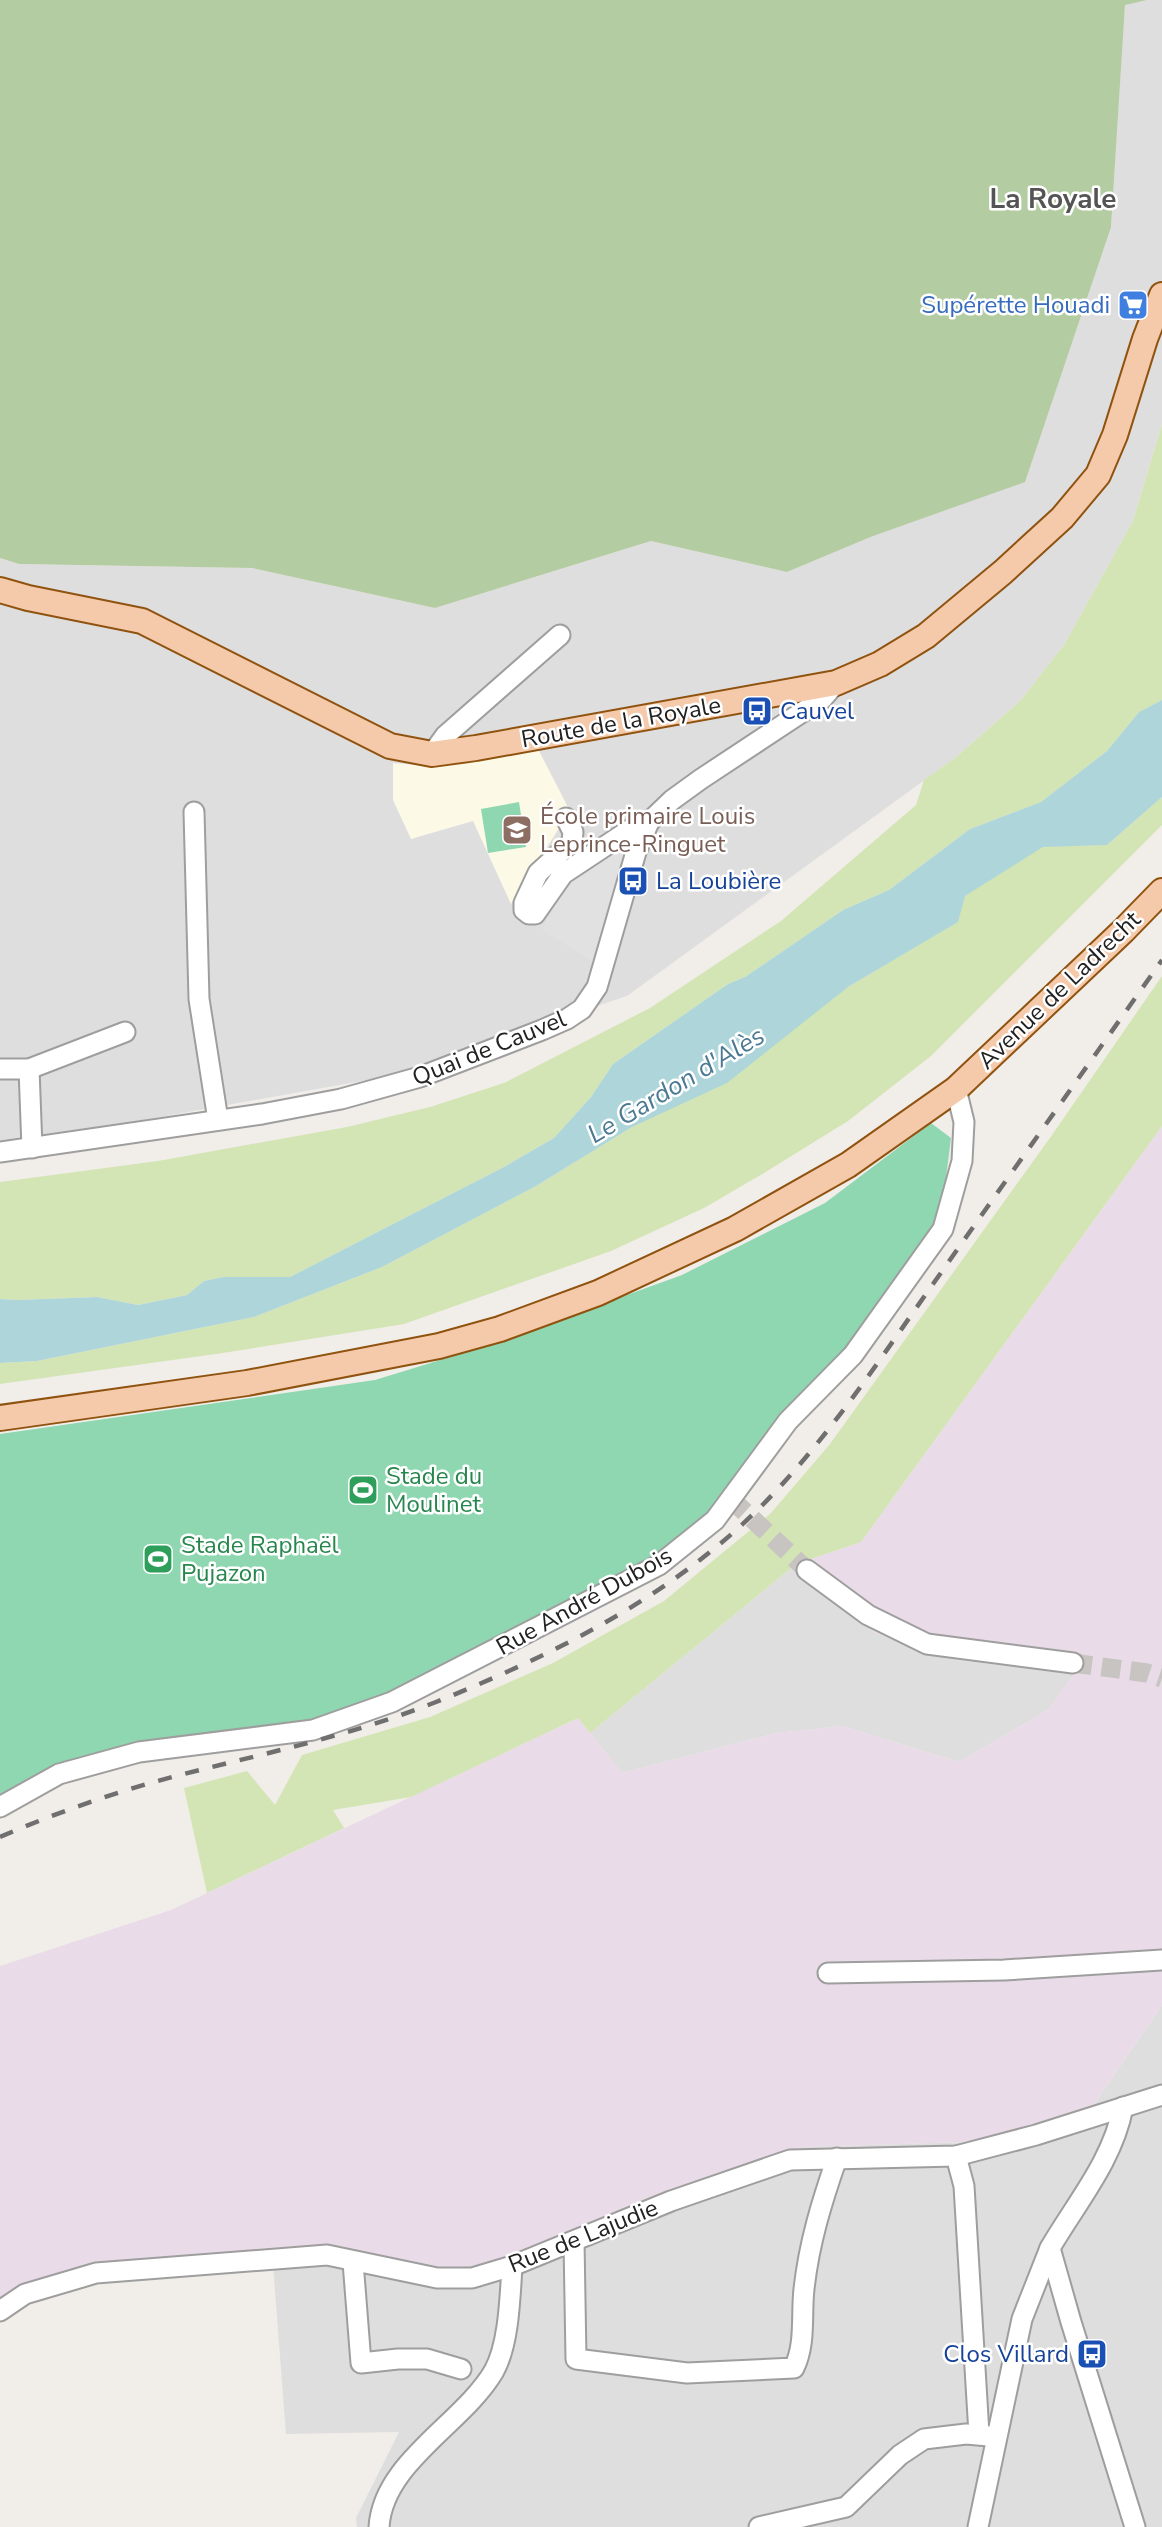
<svg xmlns="http://www.w3.org/2000/svg" width="1162" height="2527" viewBox="0 0 1162 2527" font-family="'Nunito Sans',sans-serif">
<rect width="100%" height="100%" fill="#f1ede9"/>
<!-- residential -->
<g fill="#dfdede">
<path d="M1147,0h15v424l-29,97 -69,124 -43,55 -66,58 -328,238 -243,81 -263,47 -121,19v-585l19,6 233,4 183,40 216,-67 136,31 86,-36 238,-309 14,-223z"/>
<path d="M796,1564l79,69 80,27 120,13 -27,37 -89,52 -117,-36 -66,7 -154,40 -32,-40z"/>
<path d="M1162,2005v522h-805l-1,-9 43,-86 -113,2 -14,-182 229,11 142,-64 158,-52 168,-5 122,-33z"/>
</g>
<!-- industrial -->
<path fill="#e9dce8" d="M1162,1126v879l-71,104 -122,33 -168,5 -158,52 -142,64 -77,7 -112,-21 -243,20 -49,16 -20,13v-332l171,-56 407,-192 44,55 154,-40 66,-7 117,36 89,-52 27,-37 -120,-13 -80,-27 -79,-69 65,-22z"/>
<!-- education -->
<path fill="#fcf9e6" d="M538,749l32,62 -59,93 -38,-83 -62,18 -18,-39v-37l45,4z"/>
<!-- grass -->
<g fill="#d3e5b4">
<path d="M1162,424v276l-23,12 -32,39 -66,51 -71,27 -81,61 -46,20 -98,67 -17,7 -115,80 -22,33 -37,41 -52,30 -212,109h-67l-19,4 -17,14 -49,10 -41,-8 -79,3 -18,-1v-117l158,-21 189,-34 83,-20 74,-24 146,-75 131,-87 135,-116 8,-25 31,-22 66,-58 43,-55 69,-124z"/>
<path d="M1162,797v28l-231,231 -83,65 -84,52 -60,35 -93,43 -207,73 -181,29 -223,31v-21l37,-2 217,-44 128,-50 154,-81 96,-59 216,-140 109,-65 7,-26 79,-50 64,-1z"/>
<path d="M1162,976v150l-301,416 -65,22 -206,169 -12,-15 -167,79 -78,13 11,18 -137,65 -23,-105 63,-17 28,34 27,-50 128,-38 123,-54 111,-62 107,-88 59,-69 222,-309z"/>
</g>
<!-- forest -->
<path fill="#b4cca2" d="M0,0h1147l-22,5 -14,222 -86,255 -152,54 -86,36 -136,-31 -216,67 -183,-40 -233,-4 -19,-6z"/>
<!-- pitch -->
<g fill="#8fd7b1">
<path d="M519,802l7,45 -38,6 -7,-44z"/>
<path d="M931,1123l20,15 -8,64 -13,28 -92,131 -45,39 -95,128 -29,22 -275,144 -90,31 -258,46 -46,24v-361l375,-54 111,-34 196,-71 143,-72z"/>
</g>
<!-- parking -->
<path fill="#e1e1e1" d="M613,850l12,5v7l-29,102 -54,-34 21,-47z"/>
<!-- water -->
<path fill="#aed6da" d="M1162,700v97l-55,48 -64,2 -78,49 -7,26 -110,65 -121,96 -95,44 -96,59 -154,81 -128,50 -217,44 -37,2v-64l18,1 79,-3 41,8 49,-10 17,-14 19,-4h67l212,-109 52,-30 37,-41 22,-33 115,-80 17,-7 98,-67 46,-20 81,-61 71,-27 66,-51 32,-39z"/>
<g fill="none" stroke-linecap="round" stroke-linejoin="round">
<!-- minor-tunnel -->
<g stroke="#c7c4c1" stroke-width="19" stroke-dasharray="19 10" stroke-linecap="butt">
<path d="M731,1499l76,71"/>
<path d="M1073,1663l74,10 15,5"/>
</g>
<!-- minor casing -->
<g stroke="#9e9e9e" stroke-width="23">
<g id="minor">
<path d="M432,754l13,-18 115,-101"/>
<path d="M194,812l5,187 19,121"/>
<path d="M566,818l7,14 -1,10 -34,31 -14,30v7l5,4h6l28,-40 71,-47 15,-5"/>
<path d="M0,1069h29l96,-37"/>
<path d="M29,1069l3,79"/>
<path d="M0,1152l262,-38 79,-15 79,-22 122,-47 25,-11 15,-10 15,-22 39,-135 13,-30 23,-22 29,-21 121,-80 14,-16"/>
<path d="M807,1570l61,45 59,29 146,19"/>
<path d="M0,1807l59,-33 80,-22 174,-22 79,-28 267,-137 56,-45 73,-99 65,-66 90,-126 19,-68 2,-39 -8,-33"/>
<path d="M828,1973l176,-3 158,-10"/>
<path d="M1123,2107c-10,53 -46,95 -73,141l21,74 64,205"/>
<path d="M956,2156l8,30 15,248"/>
<path d="M574,2241l2,118 111,14 107,-5c12,-24 7,-54 10,-79 5,-46 18,-88 33,-131"/>
<path d="M353,2262l8,101 37,-4h29l34,10"/>
<path d="M0,2311l25,-17 71,-21 231,-18 110,23h35l40,-12 159,-65 119,-41 166,-4 80,-21 126,-40"/>
<path d="M379,2527c4,-65 84,-103 115,-156 15,-27 16,-74 18,-105"/>
<path d="M759,2527l87,-20 54,-52 24,-16 42,-5 23,2"/>
<path d="M978,2527l44,-208 28,-71"/>
</g>
</g>
<!-- major casing -->
<g stroke="#90530f" stroke-width="28">
<g id="major">
<path d="M0,590l28,8 114,23 248,125 42,8 44,-6 360,-65 44,-19 46,-28 77,-64 59,-54 36,-43 17,-40 30,-96 17,-44"/>
<path d="M0,1418l247,-35 192,-37 61,-17 98,-36 137,-64 113,-64 108,-76 167,-158 39,-40"/>
</g>
</g>
<!-- minor -->
<use href="#minor" stroke="#fff" stroke-width="19"/>
<!-- major -->
<use href="#major" stroke="#f4caab" stroke-width="24"/>
<!-- rail -->
<path stroke="#6f6f6f" stroke-width="4.5" stroke-dasharray="14 14" stroke-linecap="butt" d="M0,1837c58,-25 118,-46 180,-62 86,-22 173,-40 256,-73 99,-40 196,-86 279,-154 89,-72 153,-172 218,-264 76,-108 153,-216 229,-324"/>
</g>
<!-- icons -->
<defs>
<g id="supermarket-square" transform="scale(1.575)"><rect x="-9" y="-9" width="18" height="18" rx="4" fill="#3f7fe0" stroke="#fff"/><path d="M-6-5.5h2.5l.6 2H6L4.5 2H-2.5L-4.4-4H-6ZM-1.5 3.2a1.3 1.3 0 1 0 .1 0ZM3 3.2a1.3 1.3 0 1 0 .1 0Z" fill="#fff"/></g>
<g id="bus-square" transform="scale(1.575)"><rect x="-9" y="-9" width="18" height="18" rx="4" fill="#1a4fb4" stroke="#fff"/><path d="M-5-6H5V4H4V6H2V4H-2V6H-4V4H-5ZM-3.5-4V0h7V-4ZM-3.5 1.2v1.5H-2V1.2ZM2 1.2v1.5H3.5V1.2Z" fill="#fff"/></g>
<g id="school-square" transform="scale(1.575)"><rect x="-9" y="-9" width="18" height="18" rx="4" fill="#8d6e63" stroke="#fff"/><path d="M0-5L7-2L0 1L-7-2ZM-4 1L0 2.5L4 1V4Q0 6-4 4Z" fill="#fff"/></g>
<g id="stadium-square" transform="scale(1.575)"><rect x="-9" y="-9" width="18" height="18" rx="4" fill="#2e9e5b" stroke="#fff"/><path d="M0-5a6.5 5 0 1 0 0 10a6.5 5 0 1 0 0-10ZM-3.5-1.8h7v3.6h-7Z" fill="#fff"/></g>
</defs>
<g fill-rule="evenodd">
<use href="#supermarket-square" x="1133" y="305"/>
<use href="#bus-square" x="757" y="711"/>
<use href="#school-square" x="517" y="830"/>
<use href="#bus-square" x="633" y="881"/>
<use href="#stadium-square" x="363" y="1490"/>
<use href="#stadium-square" x="158" y="1559"/>
<use href="#bus-square" x="1092" y="2354"/>
</g>
<g text-anchor="middle" dominant-baseline="central" stroke-width="5" stroke-linejoin="round" paint-order="stroke">
<!-- shop labels -->
<g font-size="24" fill="#366cbe" stroke="#fff" text-anchor="end">
<text x="1110" y="305">Supérette Houadi</text>
</g>
<!-- transit labels -->
<g font-size="24" fill="#164399" stroke="#fff" text-anchor="start">
<text x="780" y="711">Cauvel</text>
<text x="656" y="881">La Loubière</text>
<text x="1069" y="2354" text-anchor="end">Clos Villard</text>
</g>
<!-- street labels -->
<g font-size="24" fill="#212121" stroke="#fff">
<text transform="translate(621 722) rotate(-10)">Route de la Royale</text>
<text transform="translate(1059 990) rotate(-44)">Avenue de Ladrecht</text>
<text transform="translate(489 1048) rotate(-22)">Quai de Cauvel</text>
<text transform="translate(584 1601) rotate(-29)">Rue André Dubois</text>
<text transform="translate(583 2236) rotate(-22)">Rue de Lajudie</text>
</g>
<!-- education labels -->
<g font-size="24" fill="#785e54" stroke="#fff" text-anchor="start">
<text x="540" y="816">École primaire Louis<tspan x="540" dy="28">Leprince-Ringuet</tspan></text>
</g>
<!-- leisure labels -->
<g font-size="24" fill="#27864d" stroke="#fff" text-anchor="start">
<text x="386" y="1476">Stade du<tspan x="386" dy="28">Moulinet</tspan></text>
<text x="181" y="1545">Stade Raphaël<tspan x="181" dy="28">Pujazon</tspan></text>
</g>
<!-- water labels -->
<g font-size="26" font-style="italic" fill="#4c7992" stroke="#fff">
<text transform="translate(676 1085) rotate(-31)">Le Gardon d'Alès</text>
</g>
<!-- quarter labels -->
<g font-size="28" font-weight="bold" fill="#545454" stroke="#fff">
<text x="1053" y="199">La Royale</text>
</g>
</g>
</svg>
